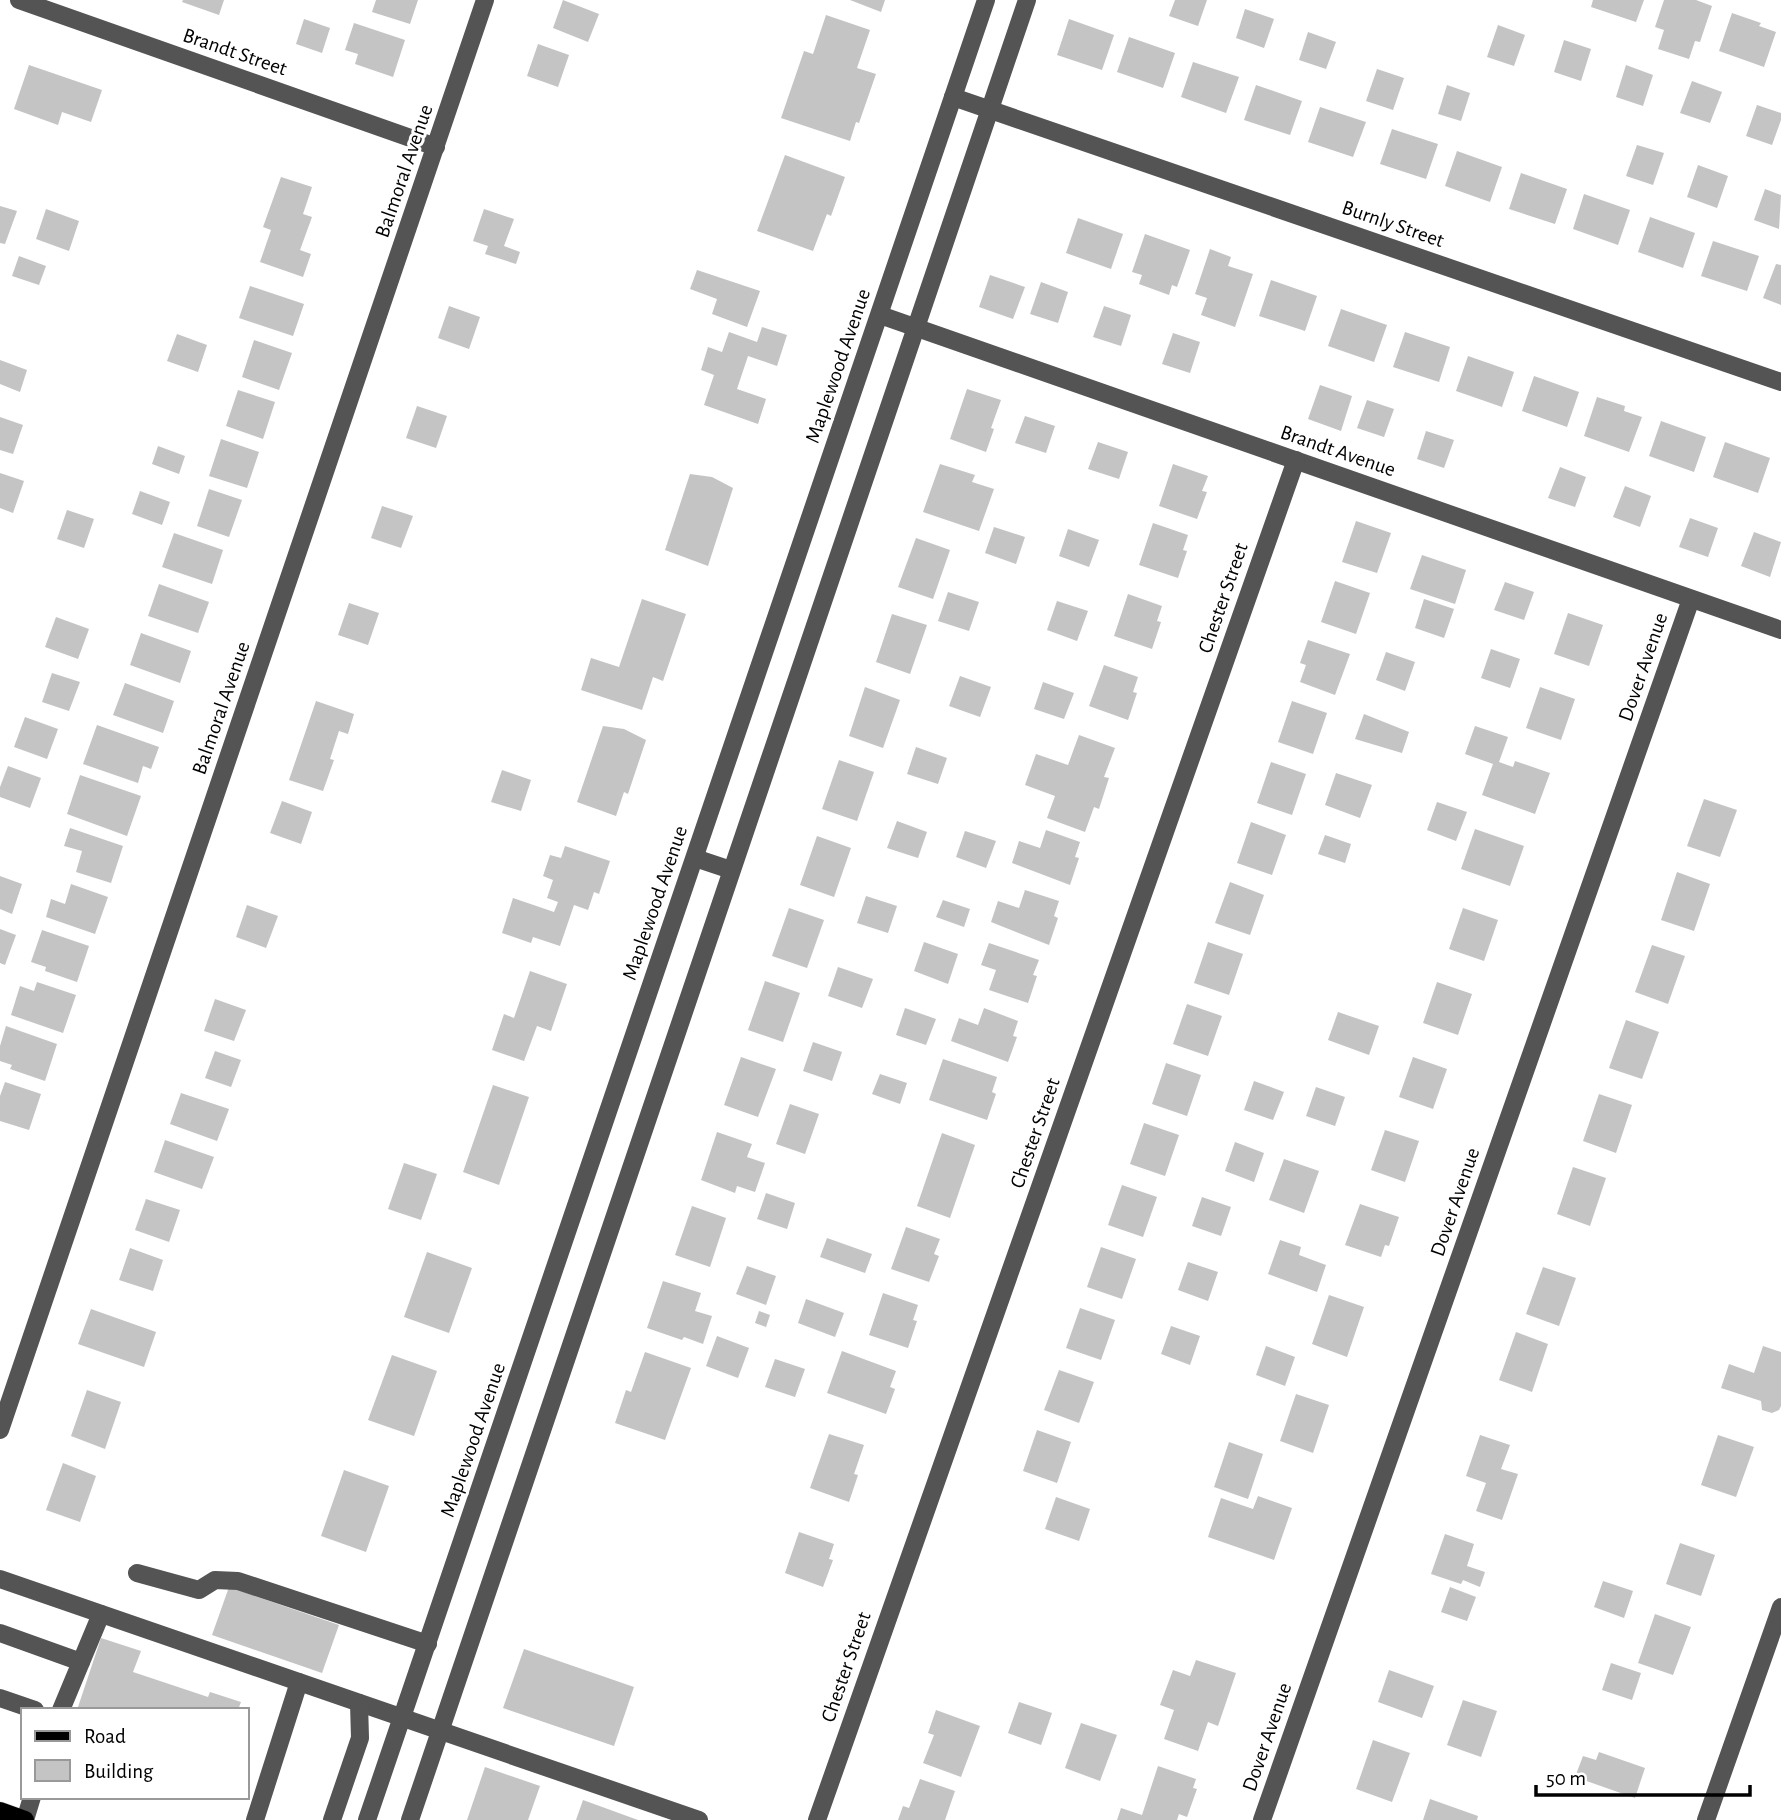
<svg xmlns="http://www.w3.org/2000/svg" width="1781" height="1820" viewBox="0 0 1781 1820" font-family="'Alegreya Sans',sans-serif">
<rect width="100%" height="100%" fill="#fff"/>
<!-- building -->
<g fill="#c4c4c4">
<path d="M183,0h41l-5,15 -37,-13z"/>
<path d="M376,0h42l-8,24 -38,-12z"/>
<path d="M563,0l36,14 -11,28 -35,-14z"/>
<path d="M850,0h35l-4,12z"/>
<path d="M1175,0h32l-9,26 -29,-10z"/>
<path d="M1593,0h51l-8,22 -45,-15z"/>
<path d="M1664,0h32l16,6 -12,36 -5,-1 -6,18 -31,-10 6,-19 -9,-3z"/>
<path d="M1245,9l29,10 -10,29 -28,-10z"/>
<path d="M1732,13l29,10 -2,3 17,6 -12,35 -45,-16z"/>
<path d="M826,15l44,15 -13,38 19,6 -17,49 -3,-1 -6,19 -69,-23 23,-67 9,3z"/>
<path d="M304,19l26,9 -8,25 -26,-9z"/>
<path d="M1069,19l45,16 -12,35 -45,-15z"/>
<path d="M354,23l51,17 -12,37 -38,-13 3,-10 -13,-4z"/>
<path d="M1498,25l27,10 -11,31 -27,-9z"/>
<path d="M1308,32l28,10 -10,27 -27,-9z"/>
<path d="M1129,37l46,16 -12,35 -46,-16z"/>
<path d="M1564,40l27,9 -10,32 -27,-9z"/>
<path d="M538,44l31,11 -11,32 -31,-11z"/>
<path d="M1193,62l46,15 -13,36 -45,-16z"/>
<path d="M29,65l73,25 -11,32 -29,-10 -4,13 -44,-16z"/>
<path d="M1626,65l27,10 -10,31 -27,-9z"/>
<path d="M1377,69l27,9 -11,32 -27,-9z"/>
<path d="M1692,81l30,11 -12,31 -30,-10z"/>
<path d="M1256,85l46,16 -12,34 -46,-15z"/>
<path d="M1447,85l23,8 -9,28 -23,-7z"/>
<path d="M1757,105l24,8v7l-9,25 -26,-9z"/>
<path d="M1320,107l46,15 -13,35 -45,-15z"/>
<path d="M1392,129l46,15 -12,35 -46,-15z"/>
<path d="M1637,145l27,8 -11,32 -27,-9z"/>
<path d="M1457,151l45,16 -12,35 -45,-16z"/>
<path d="M785,155l60,22 -14,39 -4,-2 -14,37 -56,-20z"/>
<path d="M1698,165l30,11 -11,32 -30,-11z"/>
<path d="M1521,173l46,16 -12,35 -46,-15z"/>
<path d="M281,177l31,10 -9,27 9,3 -12,33 11,4 -8,23 -43,-15 11,-32 -8,-3z"/>
<path d="M1765,189l16,6 -2,34 -25,-9z"/>
<path d="M1584,194l46,16 -12,35 -45,-16z"/>
<path d="M0,206l17,5 -12,33 -5,-1z"/>
<path d="M46,209l33,12 -10,30 -33,-12z"/>
<path d="M484,209l30,10 -10,27 16,6 -4,12 -31,-10 3,-8 -15,-5z"/>
<path d="M1650,217l45,16 -12,35 -45,-16z"/>
<path d="M1078,218l45,16 -12,35 -45,-16z"/>
<path d="M1145,234l45,16 -13,37 -5,-2 -3,10 -30,-11 3,-9 -10,-3z"/>
<path d="M1713,241l46,15 -12,35 -46,-15z"/>
<path d="M1210,249l21,8 -3,9 25,8 -18,53 -34,-12 6,-17 -12,-4z"/>
<path d="M19,256l27,10 -7,19 -27,-9z"/>
<path d="M1776,264l5,1v40l-18,-7z"/>
<path d="M697,270l63,21 -13,36 -35,-13 5,-15 -27,-10z"/>
<path d="M990,275l35,12 -12,32 -34,-12z"/>
<path d="M1271,280l46,16 -12,35 -46,-15z"/>
<path d="M1041,282l27,10 -10,31 -28,-9z"/>
<path d="M250,286l54,18 -11,32 -54,-18z"/>
<path d="M449,306l31,11 -11,32 -31,-11z"/>
<path d="M1104,306l27,9 -10,31 -28,-9z"/>
<path d="M1341,309l46,16 -13,37 -46,-16z"/>
<path d="M762,327l25,8 -10,31 -29,-10 -11,33 29,10 -8,25 -54,-19 10,-30 -13,-5 7,-23 14,5 7,-20 28,10z"/>
<path d="M1405,332l45,15 -11,35 -46,-15z"/>
<path d="M1173,333l27,9 -10,31 -28,-9z"/>
<path d="M177,334l30,11 -9,27 -31,-11z"/>
<path d="M254,340l38,13 -13,37 -37,-13z"/>
<path d="M1468,356l46,16 -12,35 -46,-16z"/>
<path d="M0,360l27,10 -7,22 -20,-8z"/>
<path d="M1534,376l45,16 -12,35 -45,-16z"/>
<path d="M1320,385l32,11 -11,35 -33,-12z"/>
<path d="M967,389l34,11 -10,28 3,1 -8,23 -36,-13z"/>
<path d="M238,390l37,12 -12,37 -37,-13z"/>
<path d="M1597,397l28,9 -1,5 18,6 -13,35 -45,-16z"/>
<path d="M1367,400l27,9 -10,28 -27,-9z"/>
<path d="M417,406l30,10 -11,32 -30,-10z"/>
<path d="M1025,416l30,10 -9,27 -31,-10z"/>
<path d="M0,417l23,8 -10,29 -13,-4z"/>
<path d="M1661,421l45,16 -12,35 -45,-16z"/>
<path d="M1426,431l28,9 -10,28 -27,-9z"/>
<path d="M221,439l38,13 -12,36 -38,-12z"/>
<path d="M1098,442l30,10 -9,27 -31,-10z"/>
<path d="M1725,442l45,16 -12,35 -45,-16z"/>
<path d="M158,446l27,10 -6,18 -27,-10z"/>
<path d="M940,464l35,11 -3,7 22,7 -15,42 -56,-19z"/>
<path d="M1173,464l35,12 -6,15 5,1 -10,27 -38,-13z"/>
<path d="M1560,467l26,10 -11,30 -27,-9z"/>
<path d="M0,473l24,8 -11,32 -13,-5z"/>
<path d="M690,474l22,3 21,11 -25,78 -43,-16z"/>
<path d="M1625,486l26,10 -11,31 -27,-10z"/>
<path d="M209,489l33,11 -13,37 -32,-11z"/>
<path d="M140,491l30,11 -8,23 -30,-11z"/>
<path d="M382,506l31,10 -12,32 -30,-10z"/>
<path d="M67,510l27,9 -10,29 -27,-9z"/>
<path d="M1690,518l28,10 -10,29 -29,-10z"/>
<path d="M1356,521l35,12 -14,40 -35,-11z"/>
<path d="M1153,523l35,12 -5,15 4,1 -9,27 -39,-13z"/>
<path d="M994,527l31,10 -9,27 -31,-11z"/>
<path d="M1068,529l31,11 -10,27 -30,-11z"/>
<path d="M1754,532l27,10 -11,35 -29,-11z"/>
<path d="M174,533l49,17 -11,34 -50,-17z"/>
<path d="M916,538l34,12 -17,49 -35,-12z"/>
<path d="M1422,555l44,15 -11,34 -45,-15z"/>
<path d="M1335,581l35,12 -14,41 -35,-12z"/>
<path d="M1505,582l29,10 -10,28 -30,-10z"/>
<path d="M159,584l50,18 -11,31 -50,-17z"/>
<path d="M948,592l31,10 -10,29 -31,-10z"/>
<path d="M1128,594l34,12 -5,15 4,1 -9,27 -38,-13z"/>
<path d="M642,599l44,15 -23,67 -10,-4 -11,33 -61,-20 10,-32 28,9z"/>
<path d="M1424,599l30,10 -10,29 -29,-10z"/>
<path d="M1057,601l31,10 -11,30 -30,-11z"/>
<path d="M349,603l30,10 -11,32 -30,-10z"/>
<path d="M1568,613l35,12 -14,41 -35,-12z"/>
<path d="M892,614l35,11 -17,49 -34,-12z"/>
<path d="M56,617l33,12 -11,30 -33,-12z"/>
<path d="M141,633l50,18 -11,32 -50,-18z"/>
<path d="M1308,640l42,14 -15,41 -35,-13 6,-17 -6,-2z"/>
<path d="M1491,649l29,10 -10,29 -29,-10z"/>
<path d="M1386,652l29,10 -10,29 -29,-11z"/>
<path d="M1104,665l34,12 -5,15 4,1 -9,27 -39,-14z"/>
<path d="M52,673l28,9 -11,29 -27,-9z"/>
<path d="M960,676l31,11 -11,30 -31,-11z"/>
<path d="M1043,682l31,11 -10,26 -30,-10z"/>
<path d="M125,683l49,18 -11,32 -50,-18z"/>
<path d="M865,687l35,13 -17,48 -34,-12z"/>
<path d="M1540,687l35,12 -14,41 -35,-12z"/>
<path d="M316,701l38,13 -6,20 -9,-3 -9,28 4,1 -11,31 -34,-11z"/>
<path d="M1292,701l35,12 -14,41 -35,-12z"/>
<path d="M1364,714l45,18 -7,21 -47,-14z"/>
<path d="M25,717l33,12 -11,30 -33,-12z"/>
<path d="M97,725l62,22 -8,22 -8,-3 -5,17 -55,-19z"/>
<path d="M603,726l21,3 22,11 -18,54 -4,-2 -8,24 -39,-14z"/>
<path d="M1475,726l33,11 -9,25 14,5 2,-6 35,12 -15,41 -53,-19 11,-31 -28,-10z"/>
<path d="M1079,735l36,13 -11,29 5,1 -10,31 -5,-2 -9,25 -38,-14 8,-22 -30,-11 11,-31 32,11z"/>
<path d="M916,747l31,11 -9,26 -31,-10z"/>
<path d="M839,760l35,12 -17,49 -35,-12z"/>
<path d="M1271,762l35,12 -14,41 -35,-12z"/>
<path d="M8,766l33,12 -11,30 -30,-11v-10z"/>
<path d="M502,770l29,10 -10,31 -30,-9z"/>
<path d="M1336,773l36,12 -12,33 -35,-13z"/>
<path d="M80,775l61,21 -14,40 -60,-22z"/>
<path d="M1704,799l33,11 -17,47 -33,-11z"/>
<path d="M282,801l30,11 -11,32 -31,-11z"/>
<path d="M1437,802l30,10 -11,29 -29,-11z"/>
<path d="M897,821l30,11 -9,26 -31,-10z"/>
<path d="M1251,822l35,13 -14,40 -35,-12z"/>
<path d="M70,828l53,18 -12,37 -35,-11 6,-21 -18,-5z"/>
<path d="M1475,829l49,17 -14,40 -49,-17z"/>
<path d="M1046,830l34,12 -5,15 4,1 -9,27 -58,-22 7,-22 21,7z"/>
<path d="M965,831l31,10 -10,27 -30,-11z"/>
<path d="M1325,835l26,9 -6,19 -27,-9z"/>
<path d="M817,836l34,12 -17,49 -34,-12z"/>
<path d="M565,846l45,15 -11,33 -5,-2 -6,18 -14,-5 -14,41 -27,-9 -2,6 -29,-10 11,-35 41,14 4,-10 -11,-4 6,-18 -10,-4 7,-21 11,3z"/>
<path d="M1677,872l33,12 -16,47 -33,-11z"/>
<path d="M0,876l22,8 -10,30 -12,-5z"/>
<path d="M1230,882l34,13 -14,40 -35,-12z"/>
<path d="M71,884l37,13 -13,37 -49,-17 5,-18 14,5z"/>
<path d="M1025,890l34,11 -5,15 4,2 -9,27 -58,-23 7,-21 21,7z"/>
<path d="M866,896l31,10 -9,27 -31,-10z"/>
<path d="M943,900l27,9 -6,18 -28,-10z"/>
<path d="M247,905l31,11 -12,32 -30,-11z"/>
<path d="M789,908l35,12 -17,48 -35,-12z"/>
<path d="M1463,908l35,12 -14,41 -35,-12z"/>
<path d="M0,929l16,6 -11,30 -5,-2z"/>
<path d="M42,930l47,16 -12,36 -32,-11 1,-4 -15,-5z"/>
<path d="M924,942l34,12 -10,30 -34,-13z"/>
<path d="M1208,942l35,12 -14,41 -35,-12z"/>
<path d="M989,943l50,17 -6,15 4,1 -9,27 -39,-13 7,-20 -15,-5z"/>
<path d="M1652,945l33,11 -17,48 -33,-12z"/>
<path d="M838,967l35,12 -11,29 -34,-12z"/>
<path d="M530,971l37,13 -16,47 -14,-5 -13,35 -32,-11 12,-36 10,4z"/>
<path d="M765,981l35,12 -17,49 -35,-12z"/>
<path d="M37,982l39,13 -13,38 -52,-18 9,-29 14,5z"/>
<path d="M1437,982l35,12 -14,41 -35,-12z"/>
<path d="M215,999l31,11 -12,31 -30,-10z"/>
<path d="M1187,1004l35,12 -14,40 -35,-12z"/>
<path d="M905,1008l31,11 -10,26 -30,-10z"/>
<path d="M984,1008l34,13 -5,15 4,1 -9,25 -57,-21 8,-23 19,7z"/>
<path d="M1338,1012l41,14 -10,29 -41,-15z"/>
<path d="M1626,1020l33,12 -17,47 -33,-11z"/>
<path d="M6,1026l51,18 -12,37 -35,-12 2,-4 -12,-4v-15z"/>
<path d="M813,1042l29,10 -10,29 -29,-10z"/>
<path d="M215,1051l26,9 -10,27 -26,-9z"/>
<path d="M741,1057l35,12 -18,48 -34,-12z"/>
<path d="M1413,1057l34,12 -14,40 -34,-12z"/>
<path d="M943,1059l54,18 -5,15 4,2 -9,26 -58,-20z"/>
<path d="M1166,1063l35,12 -14,41 -35,-12z"/>
<path d="M880,1074l27,9 -7,21 -28,-10z"/>
<path d="M1254,1081l30,11 -11,28 -29,-10z"/>
<path d="M5,1082l36,12 -12,36 -29,-9v-25z"/>
<path d="M493,1085l36,12 -30,88 -36,-13z"/>
<path d="M1316,1087l29,10 -10,29 -29,-10z"/>
<path d="M181,1093l48,16 -12,32 -47,-17z"/>
<path d="M1599,1094l33,11 -16,48 -33,-12z"/>
<path d="M790,1104l29,10 -14,40 -29,-10z"/>
<path d="M1144,1123l35,12 -14,41 -35,-12z"/>
<path d="M1385,1130l34,11 -14,41 -34,-12z"/>
<path d="M717,1132l35,12 -5,13 18,6 -10,29 -18,-6 -2,7 -34,-13z"/>
<path d="M942,1133l33,12 -25,73 -33,-12z"/>
<path d="M165,1140l49,17 -12,32 -48,-17z"/>
<path d="M1235,1142l29,11 -10,29 -29,-11z"/>
<path d="M1284,1159l35,12 -15,42 -35,-13z"/>
<path d="M404,1163l33,11 -16,46 -33,-11z"/>
<path d="M1573,1167l33,11 -16,48 -33,-12z"/>
<path d="M1122,1185l35,12 -14,40 -35,-12z"/>
<path d="M766,1193l29,10 -8,26 -30,-10z"/>
<path d="M1202,1197l29,10 -10,29 -29,-10z"/>
<path d="M146,1199l34,11 -11,32 -34,-12z"/>
<path d="M1360,1204l39,13 -10,29 -4,-1 -4,12 -36,-12z"/>
<path d="M692,1206l34,12 -16,49 -35,-12z"/>
<path d="M906,1227l34,12 -6,15 5,2 -10,26 -38,-13z"/>
<path d="M827,1238l45,16 -7,19 -45,-16z"/>
<path d="M1280,1240l21,7 -2,8 27,10 -9,27 -49,-18z"/>
<path d="M1101,1247l35,12 -14,40 -35,-12z"/>
<path d="M130,1248l33,12 -10,31 -34,-11z"/>
<path d="M427,1252l45,16 -23,65 -45,-16z"/>
<path d="M1188,1262l30,10 -10,29 -30,-11z"/>
<path d="M747,1266l29,10 -10,29 -30,-11z"/>
<path d="M1543,1267l33,11 -17,48 -33,-12z"/>
<path d="M663,1281l38,12 -6,18 17,5 -9,28 -19,-7 -2,3 -35,-12z"/>
<path d="M883,1293l35,12 -5,15 4,1 -9,27 -39,-13z"/>
<path d="M1329,1295l35,12 -17,50 -35,-13z"/>
<path d="M806,1299l38,14 -9,24 -37,-14z"/>
<path d="M1080,1308l35,12 -14,40 -35,-12z"/>
<path d="M91,1309l65,23 -12,35 -66,-23z"/>
<path d="M759,1311l11,4 -4,12 -11,-4z"/>
<path d="M1171,1326l29,10 -10,29 -29,-11z"/>
<path d="M1516,1332l32,12 -16,48 -33,-12z"/>
<path d="M717,1336l32,12 -11,30 -32,-12z"/>
<path d="M1266,1346l29,11 -10,29 -29,-11z"/>
<path d="M1763,1346l18,6v54l-2,4 -7,3 -10,-3 -1,-9 -40,-13 8,-24 25,9z"/>
<path d="M842,1351l54,20 -6,16 5,2 -9,25 -59,-21z"/>
<path d="M645,1352l46,16 -26,72 -50,-17 11,-33 5,2z"/>
<path d="M392,1355l45,16 -23,65 -46,-16z"/>
<path d="M775,1359l30,10 -10,28 -30,-10z"/>
<path d="M1059,1370l35,12 -15,41 -35,-13z"/>
<path d="M87,1390l34,12 -16,47 -34,-13z"/>
<path d="M1296,1394l33,11 -16,48 -33,-12z"/>
<path d="M1037,1430l34,12 -14,41 -34,-12z"/>
<path d="M829,1434l35,11 -10,29 4,1 -9,27 -39,-14z"/>
<path d="M1480,1435l30,10 -9,24 17,5 -16,46 -26,-9 10,-28 -20,-7z"/>
<path d="M1718,1435l36,12 -18,50 -35,-12z"/>
<path d="M1229,1442l34,12 -15,45 -34,-12z"/>
<path d="M63,1463l33,13 -16,46 -34,-12z"/>
<path d="M344,1470l45,16 -23,66 -45,-16z"/>
<path d="M1258,1496l34,12 -18,52 -66,-23 13,-39 32,11z"/>
<path d="M1056,1497l34,12 -11,32 -34,-12z"/>
<path d="M799,1532l35,12 -5,15 4,1 -10,27 -38,-14z"/>
<path d="M1445,1534l29,10 -7,22 18,6 -5,15 -17,-7 -2,4 -30,-10z"/>
<path d="M1680,1543l35,12 -14,41 -35,-12z"/>
<path d="M1603,1581l30,10 -9,27 -30,-11z"/>
<path d="M229,1587l110,38 -17,48 -110,-38z"/>
<path d="M1450,1587l26,10 -9,24 -26,-9z"/>
<path d="M1655,1614l36,13 -18,48 -35,-12z"/>
<path d="M101,1638l40,13 -8,21 75,25 2,-5 31,10 -3,8h-161z"/>
<path d="M524,1649l110,38 -20,59 -111,-38z"/>
<path d="M1196,1660l40,13 -18,53 -10,-4 -10,29 -34,-12 10,-29 -14,-5 13,-35 17,6z"/>
<path d="M1611,1663l30,10 -9,27 -30,-10z"/>
<path d="M1389,1670l45,16 -12,32 -44,-16z"/>
<path d="M1463,1700l34,11 -16,46 -34,-12z"/>
<path d="M1019,1702l33,11 -11,32 -33,-12z"/>
<path d="M936,1710l44,16 -19,51 -38,-14 11,-28 -6,-2z"/>
<path d="M1081,1723l36,12 -17,46 -35,-13z"/>
<path d="M1373,1740l37,13 -18,49 -36,-13z"/>
<path d="M1599,1752l46,16 -10,30 -60,-21 8,-21 13,4z"/>
<path d="M1158,1766l38,13 -3,9 4,1 -10,28 -8,-3 -2,6h-60l4,-12 21,7z"/>
<path d="M485,1767l55,19 -12,34h-61z"/>
<path d="M920,1779l35,12 -10,29h-47l5,-14 6,2z"/>
<path d="M1430,1799l48,17 -1,4h-54z"/>
<path d="M583,1800l55,20h-62z"/>
</g>
<g fill="none" stroke-linecap="round" stroke-linejoin="round">
<!-- major casing -->
<g stroke="#dbdbdb" stroke-width="19">
<path id="major" d="M0,1811l25,9"/>
</g>
<!-- minor -->
<g stroke="#545454" stroke-width="18">
<path d="M19,0l417,147"/>
<path d="M953,97l828,285"/>
<path d="M880,315l901,315"/>
<path d="M695,858l36,12"/>
<path d="M0,1430l485,-1430"/>
<path d="M137,1573l62,17 16,-10 23,1 190,63"/>
<path d="M0,1579l699,241"/>
<path d="M0,1633l81,29"/>
<path d="M0,1698l35,12"/>
<path d="M61,1710l40,-96"/>
<path d="M25,1820l7,-23"/>
<path d="M255,1820l44,-138"/>
<path d="M332,1820l28,-82 -1,-35"/>
<path d="M367,1820l619,-1820"/>
<path d="M410,1820l617,-1820"/>
<path d="M817,1820l479,-1360"/>
<path d="M1262,1820l429,-1221"/>
<path d="M1706,1820l75,-213"/>
</g>
<!-- major -->
<use href="#major" stroke="#000" stroke-width="18"/>
</g>
<g text-anchor="middle" dominant-baseline="central" stroke-width="6" stroke-linejoin="round" paint-order="stroke">
<!-- street labels -->
<g font-size="21" fill="#000" stroke="#fff">
<text transform="translate(235 52) rotate(19)">Brandt Street</text>
<text transform="translate(404 171) rotate(-71)">Balmoral Avenue</text>
<text transform="translate(1393 224) rotate(19)">Burnly Street</text>
<text transform="translate(838 366) rotate(-71)">Maplewood Avenue</text>
<text transform="translate(1338 451) rotate(19)">Brandt Avenue</text>
<text transform="translate(1223 598) rotate(-71)">Chester Street</text>
<text transform="translate(1643 667) rotate(-71)">Dover Avenue</text>
<text transform="translate(221 708) rotate(-71)">Balmoral Avenue</text>
<text transform="translate(655 903) rotate(-71)">Maplewood Avenue</text>
<text transform="translate(1035 1133) rotate(-71)">Chester Street</text>
<text transform="translate(1455 1202) rotate(-71)">Dover Avenue</text>
<text transform="translate(473 1440) rotate(-71)">Maplewood Avenue</text>
<text transform="translate(846 1667) rotate(-71)">Chester Street</text>
<text transform="translate(1267 1737) rotate(-71)">Dover Avenue</text>
</g>
</g>
<!-- legend -->
<rect x="21" y="1708" width="228" height="91" fill="#ffffff" stroke="#999999" stroke-width="2"/>
<rect x="35" y="1731" width="35" height="10" fill="#000000" stroke="#999999" stroke-width="2"/>
<text x="84" y="1743" font-size="21" fill="#000000">Road</text>
<rect x="35" y="1760" width="35" height="21" fill="#c4c4c4" stroke="#999999" stroke-width="2"/>
<text x="84" y="1778" font-size="21" fill="#000000">Building</text>
<!-- scale -->
<path d="M1536 1785v10h214v-10" fill="none" stroke="#000000" stroke-width="3.5"/>
<text x="1546" y="1785" font-size="21" fill="#000000" stroke="#ffffff" stroke-width="5" paint-order="stroke">50 m</text>
</svg>
